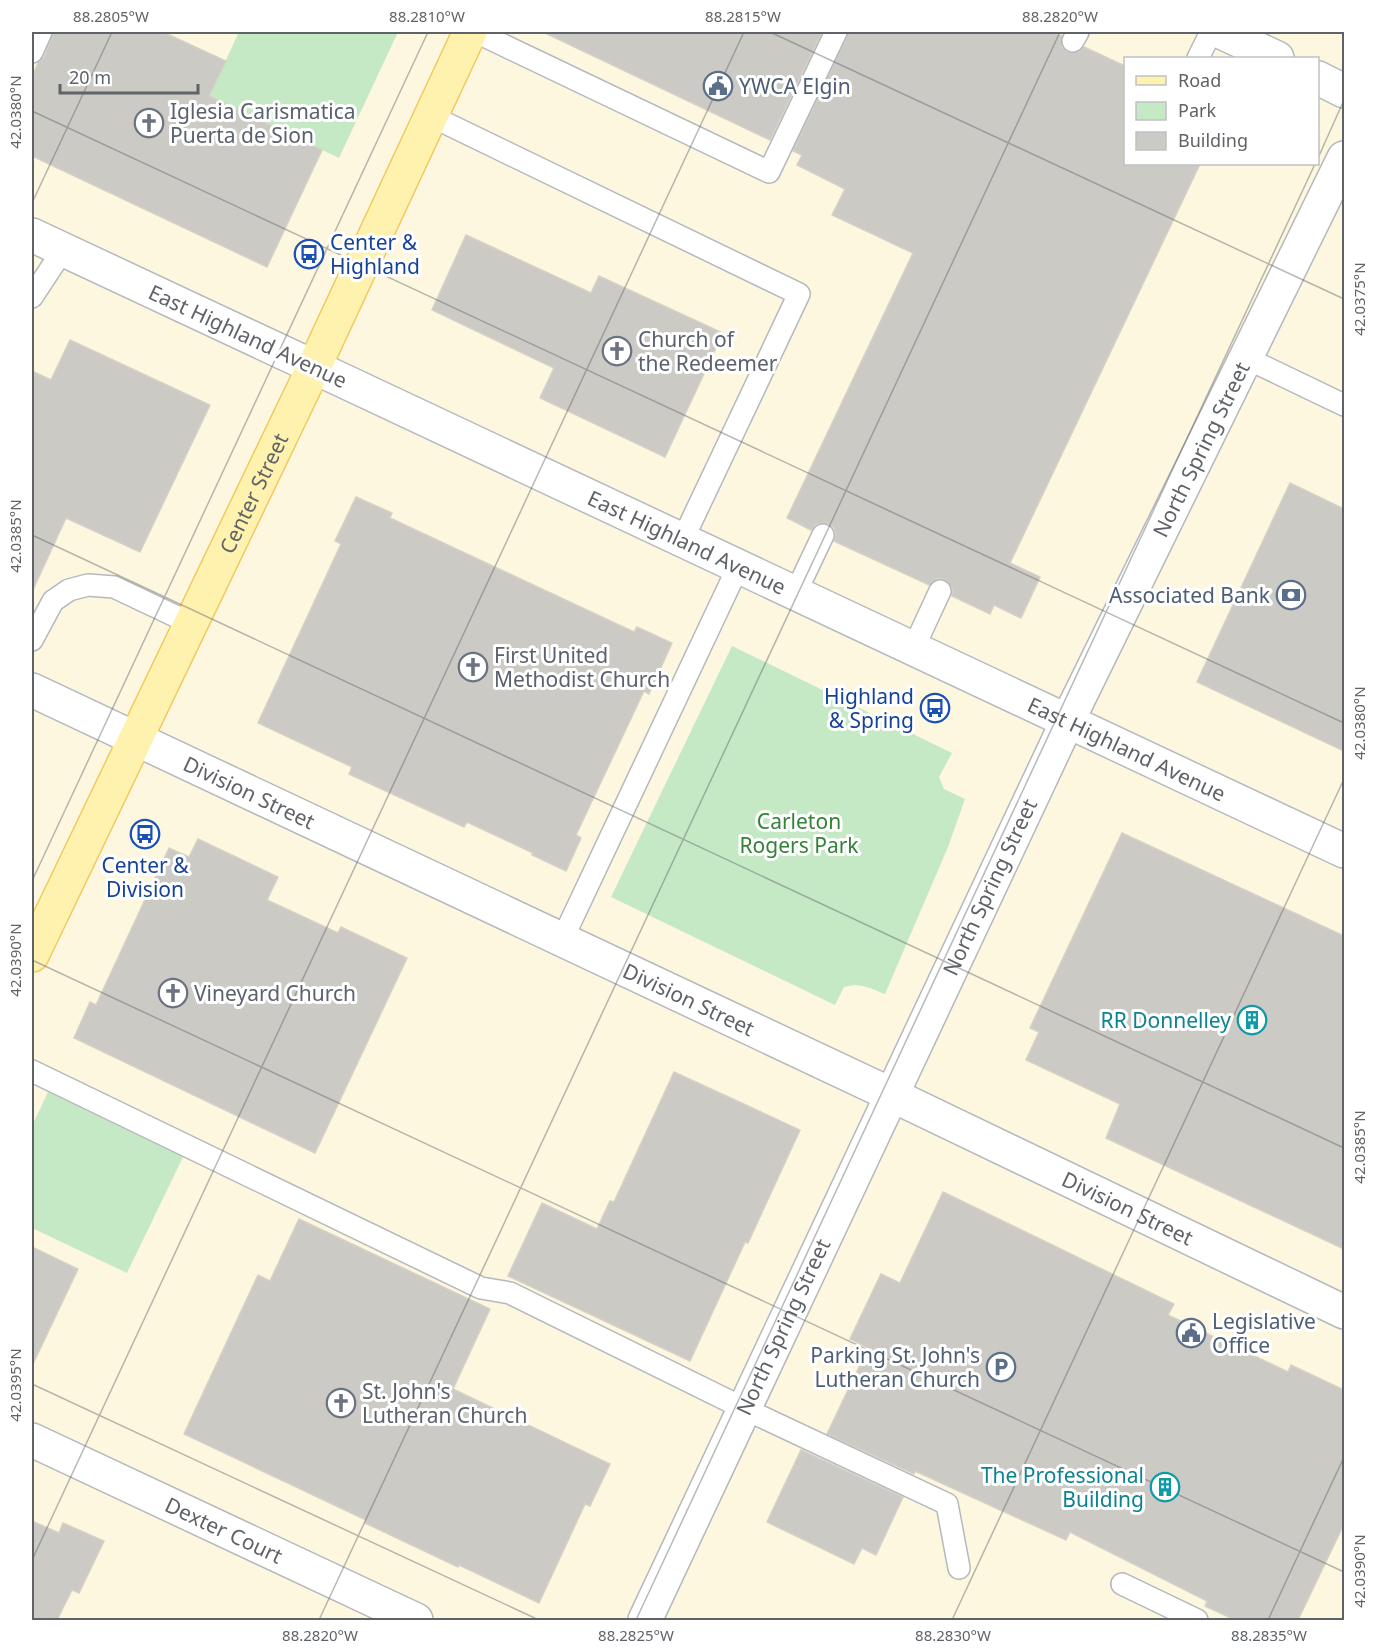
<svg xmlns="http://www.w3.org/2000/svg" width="1376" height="1652" viewBox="0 0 1376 1652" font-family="'Noto Sans',sans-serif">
<rect width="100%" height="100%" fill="#f1efe8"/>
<!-- commercial -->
<path fill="#fef7e0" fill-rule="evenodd" d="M32,32h1312v1588h-1312zM1126,58h192v106h-192z"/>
<!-- green -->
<g fill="#c5e8c5">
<path d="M239,32h159l-59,126 -130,-62z"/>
<path d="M732,646l220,107 -13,24 5,12 21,10 -17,48 -63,147c-16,-6 -24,-12 -41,-7l-9,18 -224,-108z"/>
<path d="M48,1092l135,65 -56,116 -95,-45v-102z"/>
</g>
<!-- building -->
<g fill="#cccac5" stroke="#d6d1c6" stroke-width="1.5">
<path d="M54,32h109l63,29 -17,35 113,54 -55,117 -235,-111v-79l6,-14 6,-6z"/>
<path d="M543,32h279l-52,108z"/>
<path d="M849,32h204l9,4v11l5,5h12l5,-5 41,19v98h75l-190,399 30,14 -19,41 -27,-13 -4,9 -38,-18 1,-7 -7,-9 -8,-2 -9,7 -95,-44 2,-6 -2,-7 -6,-5 -12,1 -5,6 -24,-12 126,-265 -81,-38 13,-26 -48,-24 5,-10 -9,-4z"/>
<path d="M466,235l125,58 8,-17 124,57 -58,124 -125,-59 14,-30 -122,-58z"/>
<path d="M70,340l140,65 -70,147 -74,-34 -34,74v-221l19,9z"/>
<path d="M1290,483l54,26v242l-147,-69z"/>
<path d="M356,497l36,16 -2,5 244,114 3,-5 35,16 -23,51 -5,-3 -68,144 5,3 -15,33 -34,-16 1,-2 -66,-31 -3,5 -115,-53 3,-7 -94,-44 83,-179 -6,-3z"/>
<path d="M1122,833l222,103v313l-238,-111 14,-34 -94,-44 13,-28 -9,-4z"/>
<path d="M198,839l80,38 -11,23 71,33 3,-6 66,31 -92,195 -241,-115 16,-36 6,3 73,-157 20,9z"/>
<path d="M674,1072l126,58 -52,113 -3,-1 -55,119 -182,-85 34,-73 55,26 13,-28 4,1z"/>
<path d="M943,1192l231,112 -6,11 120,57 3,-7 53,25v134l-46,96h-63l-30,-14 2,-5 -137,-69 -4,8 -151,-69 -1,3 -87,-40 41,-86 -18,-9 31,-65 19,9z"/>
<path d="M299,1219l191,90 -37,80 157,75 -20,42 -5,-2 -46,99 -80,-38 -1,2 -93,-44 1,-3 -182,-86 74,-159 12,6z"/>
<path d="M32,1247l46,22 -46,97z"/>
<path d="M801,1450l102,47 -27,58 -14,-7 -8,16 -87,-42z"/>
<path d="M32,1521l27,12 4,-10 41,18 -25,52 -7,-3 -15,30h-25z"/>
</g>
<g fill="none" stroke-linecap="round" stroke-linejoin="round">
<!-- service casing -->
<g stroke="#b5b8bc" stroke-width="24">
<g id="service">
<path d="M476,32l293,140 67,-140"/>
<path d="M1073,41l5,-9"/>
<path d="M32,52l9,-20"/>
<path d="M1198,58l13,-26"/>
<path d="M431,116l368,178 -116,245"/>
<path d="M32,297l31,-47"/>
<path d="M1246,358l98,47"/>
<path d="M796,592l27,-57"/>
<path d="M32,640l21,-39 16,-11 19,-5 26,2 78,37"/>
<path d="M914,647l26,-56"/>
<path d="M562,940l177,-375"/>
<path d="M32,1071l449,217 29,5 235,116 202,95 12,64"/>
<path d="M1122,1584l75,36"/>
</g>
</g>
<!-- minor casing -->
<g stroke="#b5b8bc" stroke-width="36">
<g id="minor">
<path d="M32,235l282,132"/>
<path id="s1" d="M32,690l860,405 452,217"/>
<path id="s2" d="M32,1440l384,180"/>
<path id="s3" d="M645,1620l423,-900 276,-562"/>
</g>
</g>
<!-- tertiary casing -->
<g stroke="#b5b8bc" stroke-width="36">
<g id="tertiary">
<path d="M1221,32l56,26"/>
<path d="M1318,78l26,13"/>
</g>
</g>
<!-- secondary casing -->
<g stroke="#b6babf" stroke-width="36">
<g id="secondary">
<path id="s4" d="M314,367l1030,484"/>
</g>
</g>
<!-- primary casing -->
<g stroke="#f2c960" stroke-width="36">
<g id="primary">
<path id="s5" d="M32,955l282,-588 156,-335"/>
</g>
</g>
<!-- service -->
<use href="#service" stroke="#fff" stroke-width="21"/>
<!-- minor -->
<use href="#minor" stroke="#fff" stroke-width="33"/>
<!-- tertiary -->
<use href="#tertiary" stroke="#fff" stroke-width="33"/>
<!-- secondary -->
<use href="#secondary" stroke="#fff" stroke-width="33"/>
<!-- primary -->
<use href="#primary" stroke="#fff2af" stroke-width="33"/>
</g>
<!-- ticks -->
<path fill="none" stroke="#5f6368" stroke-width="1.5" stroke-opacity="0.45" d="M770,32l574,267M32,111l1312,612M1318,158l26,-58M32,203l80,-171M32,535l1312,613M32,881l396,-849M32,960l1312,612M32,1384l507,236M32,1560l712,-1528M319,1620l741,-1588M636,1620l679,-1456M952,1620l392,-841M1268,1620l76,-163"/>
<!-- icons -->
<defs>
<g id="civic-ring" transform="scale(1.5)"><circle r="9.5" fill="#fff" stroke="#5c6f8a" stroke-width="1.5"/><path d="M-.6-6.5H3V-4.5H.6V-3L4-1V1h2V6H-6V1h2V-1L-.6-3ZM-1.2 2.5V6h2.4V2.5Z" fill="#5c6f8a"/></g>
<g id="church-ring" transform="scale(1.5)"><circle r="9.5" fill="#fff" stroke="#6b7280" stroke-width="1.5"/><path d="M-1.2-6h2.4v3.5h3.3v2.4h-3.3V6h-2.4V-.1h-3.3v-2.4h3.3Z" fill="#6b7280"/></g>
<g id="bus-ring" transform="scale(1.5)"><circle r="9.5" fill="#fff" stroke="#1a4fb4" stroke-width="1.5"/><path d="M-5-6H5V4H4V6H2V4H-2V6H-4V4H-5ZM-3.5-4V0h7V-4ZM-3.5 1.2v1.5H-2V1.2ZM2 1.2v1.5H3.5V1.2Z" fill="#1a4fb4"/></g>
<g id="bank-ring" transform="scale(1.5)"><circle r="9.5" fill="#fff" stroke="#5c6f8a" stroke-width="1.5"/><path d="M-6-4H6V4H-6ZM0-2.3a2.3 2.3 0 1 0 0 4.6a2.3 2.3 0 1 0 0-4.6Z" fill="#5c6f8a"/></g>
<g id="building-ring" transform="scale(1.5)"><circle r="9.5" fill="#fff" stroke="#0f9aa8" stroke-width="1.5"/><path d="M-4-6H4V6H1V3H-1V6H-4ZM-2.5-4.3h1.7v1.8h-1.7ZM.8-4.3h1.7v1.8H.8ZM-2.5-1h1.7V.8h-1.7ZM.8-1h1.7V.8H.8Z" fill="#0f9aa8"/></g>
<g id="parking-ring" transform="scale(1.5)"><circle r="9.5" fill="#fff" stroke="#5c6f8a" stroke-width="1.5"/><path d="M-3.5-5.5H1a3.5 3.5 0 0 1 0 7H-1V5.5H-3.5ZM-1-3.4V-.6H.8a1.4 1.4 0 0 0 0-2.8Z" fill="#5c6f8a"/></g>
</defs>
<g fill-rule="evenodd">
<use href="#civic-ring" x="718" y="86"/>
<use href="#church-ring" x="149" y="123"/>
<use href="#bus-ring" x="309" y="254"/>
<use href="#church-ring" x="617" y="351"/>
<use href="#bank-ring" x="1291" y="595"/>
<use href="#church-ring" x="473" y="667"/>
<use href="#bus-ring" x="935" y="708"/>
<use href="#bus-ring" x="145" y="834"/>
<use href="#church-ring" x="173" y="993"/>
<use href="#building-ring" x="1252" y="1020"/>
<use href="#civic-ring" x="1191" y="1333"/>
<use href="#parking-ring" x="1001" y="1367"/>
<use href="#church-ring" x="341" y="1403"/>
<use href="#building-ring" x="1165" y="1487"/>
</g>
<g text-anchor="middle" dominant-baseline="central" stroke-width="6" stroke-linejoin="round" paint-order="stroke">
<!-- service labels -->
<g font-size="21" fill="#4e5e75" stroke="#fff" text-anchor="start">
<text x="739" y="86">YWCA Elgin</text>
<text x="1270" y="595" text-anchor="end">Associated Bank</text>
<text x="1212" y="1321">Legislative<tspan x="1212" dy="24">Office</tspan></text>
<text x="980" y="1355" text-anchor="end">Parking St. John's<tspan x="980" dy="24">Lutheran Church</tspan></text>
</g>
<!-- worship labels -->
<g font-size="21" fill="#5b616d" stroke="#fff" text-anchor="start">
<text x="170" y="111">Iglesia Carismatica<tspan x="170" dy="24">Puerta de Sion</tspan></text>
<text x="638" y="339">Church of<tspan x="638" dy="24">the Redeemer</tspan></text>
<text x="494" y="655">First United<tspan x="494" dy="24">Methodist Church</tspan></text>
<text x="194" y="993">Vineyard Church</text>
<text x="362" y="1391">St. John's<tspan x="362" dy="24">Lutheran Church</tspan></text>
</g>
<!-- transit labels -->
<g font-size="21" fill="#164399" stroke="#fff" text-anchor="start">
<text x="330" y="242">Center &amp;<tspan x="330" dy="24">Highland</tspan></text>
<text x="914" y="696" text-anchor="end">Highland<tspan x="914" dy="24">&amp; Spring</tspan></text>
<text x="145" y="865" text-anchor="middle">Center &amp;<tspan x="145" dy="24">Division</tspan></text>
</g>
<!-- street labels -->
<g font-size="21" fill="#5f6368" stroke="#fff">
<text transform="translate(248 336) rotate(25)">East Highland Avenue</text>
<text stroke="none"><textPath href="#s3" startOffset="1296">North Spring Street</textPath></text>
<text stroke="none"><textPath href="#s5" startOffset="512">Center Street</textPath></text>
<text stroke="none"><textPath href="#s4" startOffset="412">East Highland Avenue</textPath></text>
<text stroke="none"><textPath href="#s4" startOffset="898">East Highland Avenue</textPath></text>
<text stroke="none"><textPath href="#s1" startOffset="240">Division Street</textPath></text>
<text stroke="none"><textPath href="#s3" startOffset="810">North Spring Street</textPath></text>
<text stroke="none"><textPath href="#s1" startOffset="726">Division Street</textPath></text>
<text stroke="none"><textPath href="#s1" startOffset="1212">Division Street</textPath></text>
<text stroke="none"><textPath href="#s3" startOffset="324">North Spring Street</textPath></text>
<text stroke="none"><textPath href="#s2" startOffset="212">Dexter Court</textPath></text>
</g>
<!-- park labels -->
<g font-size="21" fill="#348238" stroke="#fff">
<text x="799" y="821">Carleton<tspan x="799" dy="24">Rogers Park</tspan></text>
</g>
<!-- culture labels -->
<g font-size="21" fill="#0d838f" stroke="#fff" text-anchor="end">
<text x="1231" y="1020">RR Donnelley</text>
<text x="1144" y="1475">The Professional<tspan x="1144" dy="24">Building</tspan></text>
</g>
</g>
<!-- border -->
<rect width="1376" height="1652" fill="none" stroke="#ffffff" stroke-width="66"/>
<!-- legend -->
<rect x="1124" y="57" width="195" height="108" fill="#ffffff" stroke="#bfc1c3" stroke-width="1.5"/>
<rect x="1136" y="76" width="30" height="9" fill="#fff2af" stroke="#bfc1c3" stroke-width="1.5"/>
<text x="1178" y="87" font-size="18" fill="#5f6368">Road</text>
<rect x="1136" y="102" width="30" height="18" fill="#c5e8c5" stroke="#bfc1c3" stroke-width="1.5"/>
<text x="1178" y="117" font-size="18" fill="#5f6368">Park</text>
<rect x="1136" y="132" width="30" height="18" fill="#cccac5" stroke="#bfc1c3" stroke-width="1.5"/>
<text x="1178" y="147" font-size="18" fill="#5f6368">Building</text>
<!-- scale -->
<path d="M60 84v9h138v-9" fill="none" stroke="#5f6368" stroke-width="3"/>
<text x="69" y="84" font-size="18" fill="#5f6368" stroke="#ffffff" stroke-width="4.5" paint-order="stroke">20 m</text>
<rect x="33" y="33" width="1310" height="1586" fill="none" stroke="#5f6368" stroke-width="2"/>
<g font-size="15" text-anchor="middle" fill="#5f6368">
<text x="111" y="22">88.2805°W</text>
<text x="427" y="22">88.2810°W</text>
<text x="743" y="22">88.2815°W</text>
<text x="1060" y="22">88.2820°W</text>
<text transform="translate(16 112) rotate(-90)" y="5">42.0380°N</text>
<text transform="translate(1360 299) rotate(-90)" y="5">42.0375°N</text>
<text transform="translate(16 536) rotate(-90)" y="5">42.0385°N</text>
<text transform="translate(1360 723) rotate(-90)" y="5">42.0380°N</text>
<text transform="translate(16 960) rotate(-90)" y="5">42.0390°N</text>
<text transform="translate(1360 1147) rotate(-90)" y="5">42.0385°N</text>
<text transform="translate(16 1385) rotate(-90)" y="5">42.0395°N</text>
<text transform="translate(1360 1571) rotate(-90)" y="5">42.0390°N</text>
<text x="320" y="1641">88.2820°W</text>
<text x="636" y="1641">88.2825°W</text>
<text x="953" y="1641">88.2830°W</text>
<text x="1269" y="1641">88.2835°W</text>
</g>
</svg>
